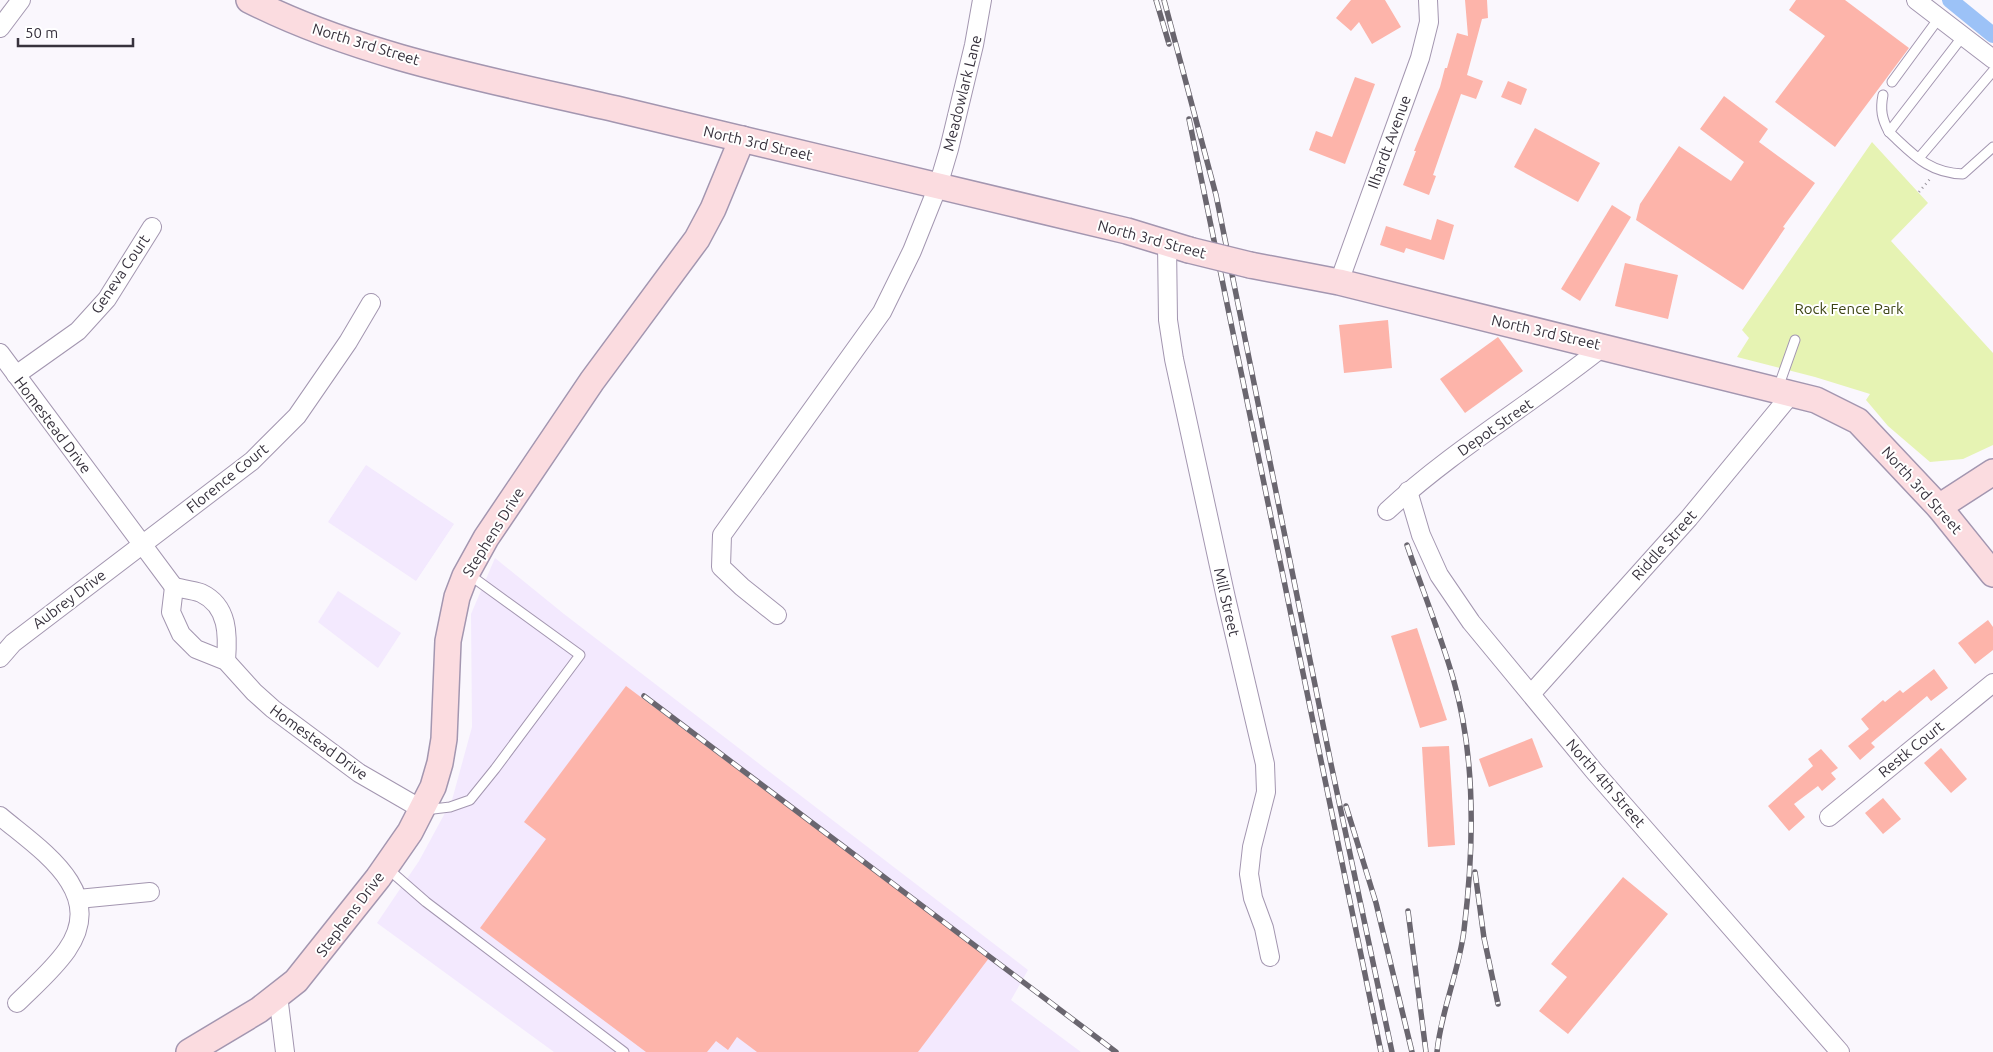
<svg xmlns="http://www.w3.org/2000/svg" width="1993" height="1052" viewBox="0 0 1993 1052" font-family="Ubuntu,sans-serif">
<rect width="100%" height="100%" fill="#faf7fd"/>
<!-- built -->
<g fill="#f3e9fe">
<path d="M366,465l88,59 -38,57 -88,-59z"/>
<path d="M495,558l69,56 464,356 -17,30 70,52h-527l-177,-129 42,-62 33,-61 20,-73 -1,-113z"/>
<path d="M338,591l63,42 -23,35 -60,-46z"/>
</g>
<!-- green -->
<path fill="#e6f3b3" d="M1872,142l56,61 -37,38 102,112v92l-30,14 -33,3 -42,-36 -22,-26 4,-6 -55,-17 -78,-20 12,-19 -7,-8z"/>
<g fill="none" stroke-linecap="round" stroke-linejoin="round">
<!-- canal -->
<path stroke="#9cc2f7" stroke-width="16" d="M1950,0l43,35"/>
</g>
<!-- building -->
<g fill="#fdb4aa">
<path d="M1351,0h34l16,27 -29,17 -13,-22 -8,9 -15,-13z"/>
<path d="M1465,0h22l1,18 -6,1 -15,56 16,6 -7,18 -15,-5 -28,81 3,1 -7,19 -26,-10 13,-34h-2l26,-64 5,-19h2l10,-35 11,3z"/>
<path d="M1796,0h49l64,48 -74,99 -60,-45 50,-66 -36,-26z"/>
<path d="M1355,77l20,7 -30,80 -36,-14 7,-19 16,6z"/>
<path d="M1508,81l19,8 -6,16 -20,-8z"/>
<path d="M1724,96l44,33 -9,13 56,41 -32,44 2,1 -42,62 -107,-70 4,-16 39,-58 52,35 13,-19 -44,-33z"/>
<path d="M1535,128l65,35 -22,39 -64,-35z"/>
<path d="M1612,205l19,12 -51,84 -19,-12z"/>
<path d="M1437,219l17,6 -10,35 -38,-12 -2,5 -24,-8 6,-19 45,14z"/>
<path d="M1625,263l53,12 -10,44 -53,-13z"/>
<path d="M1388,320l4,48 -48,5 -5,-48z"/>
<path d="M1498,337l25,34 -58,42 -25,-34z"/>
<path d="M1988,620l5,7v23l-18,14 -17,-21z"/>
<path d="M1417,628l30,92 -27,8 -29,-92z"/>
<path d="M1934,669l14,19 -17,13 -4,-5 -56,47 4,4 -15,13 -12,-14 21,-17 -8,-10 22,-19 2,2 15,-12 3,3z"/>
<path d="M626,686l363,272 -71,94h-161l-20,-15 -9,13 -12,-9 -9,11h-61l-166,-124 66,-89 -22,-17z"/>
<path d="M1532,738l11,29 -54,20 -10,-28z"/>
<path d="M1449,746l6,99 -27,2 -6,-100z"/>
<path d="M1941,748l26,31 -16,14 -27,-30z"/>
<path d="M1821,749l17,19 -7,5 5,6 -14,12 -4,-5 -24,18 11,13 -16,14 -21,-25 45,-40 -5,-7z"/>
<path d="M1883,798l18,21 -18,15 -18,-21z"/>
<path d="M1623,877l45,37 -100,120 -29,-23 28,-34 -16,-13z"/>
</g>
<g fill="none" stroke-linecap="round" stroke-linejoin="round">
<!-- lane casing -->
<g stroke="#a396b0" stroke-width="11">
<g id="lane">
<path d="M1963,36l-74,96c24,22 39,41 74,42l30,-27"/>
<path d="M1892,82l47,-64"/>
<path d="M1883,95c-3,15 -1,24 6,37"/>
<path d="M1919,158l74,-87"/>
<path d="M1778,388l17,-48"/>
<path d="M425,810l25,-3 20,-7 25,-31 85,-114 -113,-82"/>
<path d="M387,868l39,34 198,150"/>
</g>
</g>
<!-- street casing -->
<g stroke="#a396b0" stroke-width="20">
<g id="street">
<path d="M1916,0l77,59"/>
<path d="M0,28l21,-28"/>
<path d="M1167,244l1,76 6,39 52,239 39,166 1,28 -14,55 -3,27 4,24 11,30 6,29"/>
<path d="M1339,282l81,-224 9,-36 -1,-22"/>
<path d="M0,353l174,234"/>
<path d="M16,375l62,-44 29,-32 45,-72"/>
<path d="M1408,491l13,44 18,40 32,47 123,149 246,281"/>
<path d="M1387,511c67,-62 146,-108 217,-165"/>
<path d="M174,587l-3,25 10,22 15,15 30,12 28,31 19,17 86,64 64,37"/>
<path d="M174,587c8,2 19,3 27,6 28,13 27,43 25,68"/>
<path d="M777,615l-35,-28 -21,-20 1,-32 160,-223 30,-61 26,-65 11,-37 25,-104 8,-45"/>
<path d="M0,658l13,-15 239,-182 45,-45 51,-74 23,-39"/>
<path d="M1531,694l158,-176 104,-126"/>
<path d="M0,816c39,33 108,75 67,134 -14,20 -33,36 -50,53"/>
<path d="M1829,817l164,-134"/>
<path d="M78,899l72,-7"/>
<path d="M278,995l7,57"/>
</g>
</g>
<!-- secondary casing -->
<g stroke="#a396b0" stroke-width="28">
<g id="secondary">
<path d="M249,0c112,57 246,81 367,109 170,41 341,81 511,122l62,19"/>
<path d="M1250,265l89,17 477,118 42,21 81,86 54,67"/>
<path d="M1939,507l54,-35"/>
<path d="M189,1052l70,-42 37,-29 82,-103 32,-46 23,-45 7,-24 4,-24 4,-98 9,-44 8,-21 21,-38 106,-157 105,-142 16,-30 29,-70"/>
</g>
</g>
<!-- path -->
<path stroke="#98949c" stroke-width="2.5" stroke-dasharray="1 4" stroke-linecap="butt" d="M1919,192l11,-13"/>
<!-- lane -->
<use href="#lane" stroke="#fff" stroke-width="9"/>
<!-- street -->
<use href="#street" stroke="#fff" stroke-width="18"/>
<!-- secondary -->
<use href="#secondary" stroke="#fbdce0" stroke-width="25"/>
<!-- rail casing -->
<g stroke="#6a666f" stroke-width="5.5">
<g id="rail">
<path d="M1156,0l13,44"/>
<path d="M1164,0l52,195 115,569 61,288"/>
<path d="M1189,119l192,933"/>
<path d="M1407,545c15,44 33,88 46,133 23,78 21,171 11,252 -5,42 -23,80 -27,122"/>
<path d="M644,696l472,356"/>
<path d="M1346,806l30,97 36,149"/>
<path d="M1475,872l9,66 14,66"/>
<path d="M1408,911l18,141"/>
</g>
</g>
<!-- rail -->
<use href="#rail" stroke="#fff" stroke-width="4" stroke-dasharray="11" stroke-linecap="butt"/>
<!-- secondary-bridge casing -->
<g stroke="#a396b0" stroke-width="28" stroke-linecap="butt">
<path id="secondary-bridge" d="M1189,250l61,15"/>
</g>
<!-- secondary-bridge -->
<use href="#secondary-bridge" stroke="#fbdce0" stroke-width="25"/>
</g>
<g text-anchor="middle" dominant-baseline="central" stroke-width="4" stroke-linejoin="round" paint-order="stroke">
<!-- street labels -->
<g font-size="15" fill="#37323d" stroke="#fff">
<text transform="translate(366 44) rotate(17)">North 3rd Street</text>
<text transform="translate(962 93) rotate(-76)">Meadowlark Lane</text>
<text transform="translate(1389 142) rotate(-70)">Ilhardt Avenue</text>
<text transform="translate(758 143) rotate(13)">North 3rd Street</text>
<text transform="translate(1152 239) rotate(15)">North 3rd Street</text>
<text transform="translate(120 274) rotate(-56)">Geneva Court</text>
<text transform="translate(1546 332) rotate(13)">North 3rd Street</text>
<text transform="translate(53 425) rotate(53)">Homestead Drive</text>
<text transform="translate(1495 427) rotate(-35)">Depot Street</text>
<text transform="translate(227 478) rotate(-39)">Florence Court</text>
<text transform="translate(1922 490) rotate(48)">North 3rd Street</text>
<text transform="translate(493 532) rotate(-58)">Stephens Drive</text>
<text transform="translate(1664 545) rotate(-48)">Riddle Street</text>
<text transform="translate(69 599) rotate(-37)">Aubrey Drive</text>
<text transform="translate(1227 602) rotate(77)">Mill Street</text>
<text transform="translate(319 742) rotate(36)">Homestead Drive</text>
<text transform="translate(1911 749) rotate(-39)">Restk Court</text>
<text transform="translate(1606 783) rotate(49)">North 4th Street</text>
<text transform="translate(350 914) rotate(-53)">Stephens Drive</text>
</g>
<!-- park labels -->
<g font-size="15" fill="#3d4414" stroke="#fff">
<text x="1849" y="308">Rock Fence Park</text>
</g>
</g>
<!-- scale -->
<path d="M18 38v8h115v-8" fill="none" stroke="#37323d" stroke-width="2.5"/>
<text x="25" y="38" font-size="15" fill="#37323d" stroke="#ffffff" stroke-width="4" paint-order="stroke">50 m</text>
</svg>
